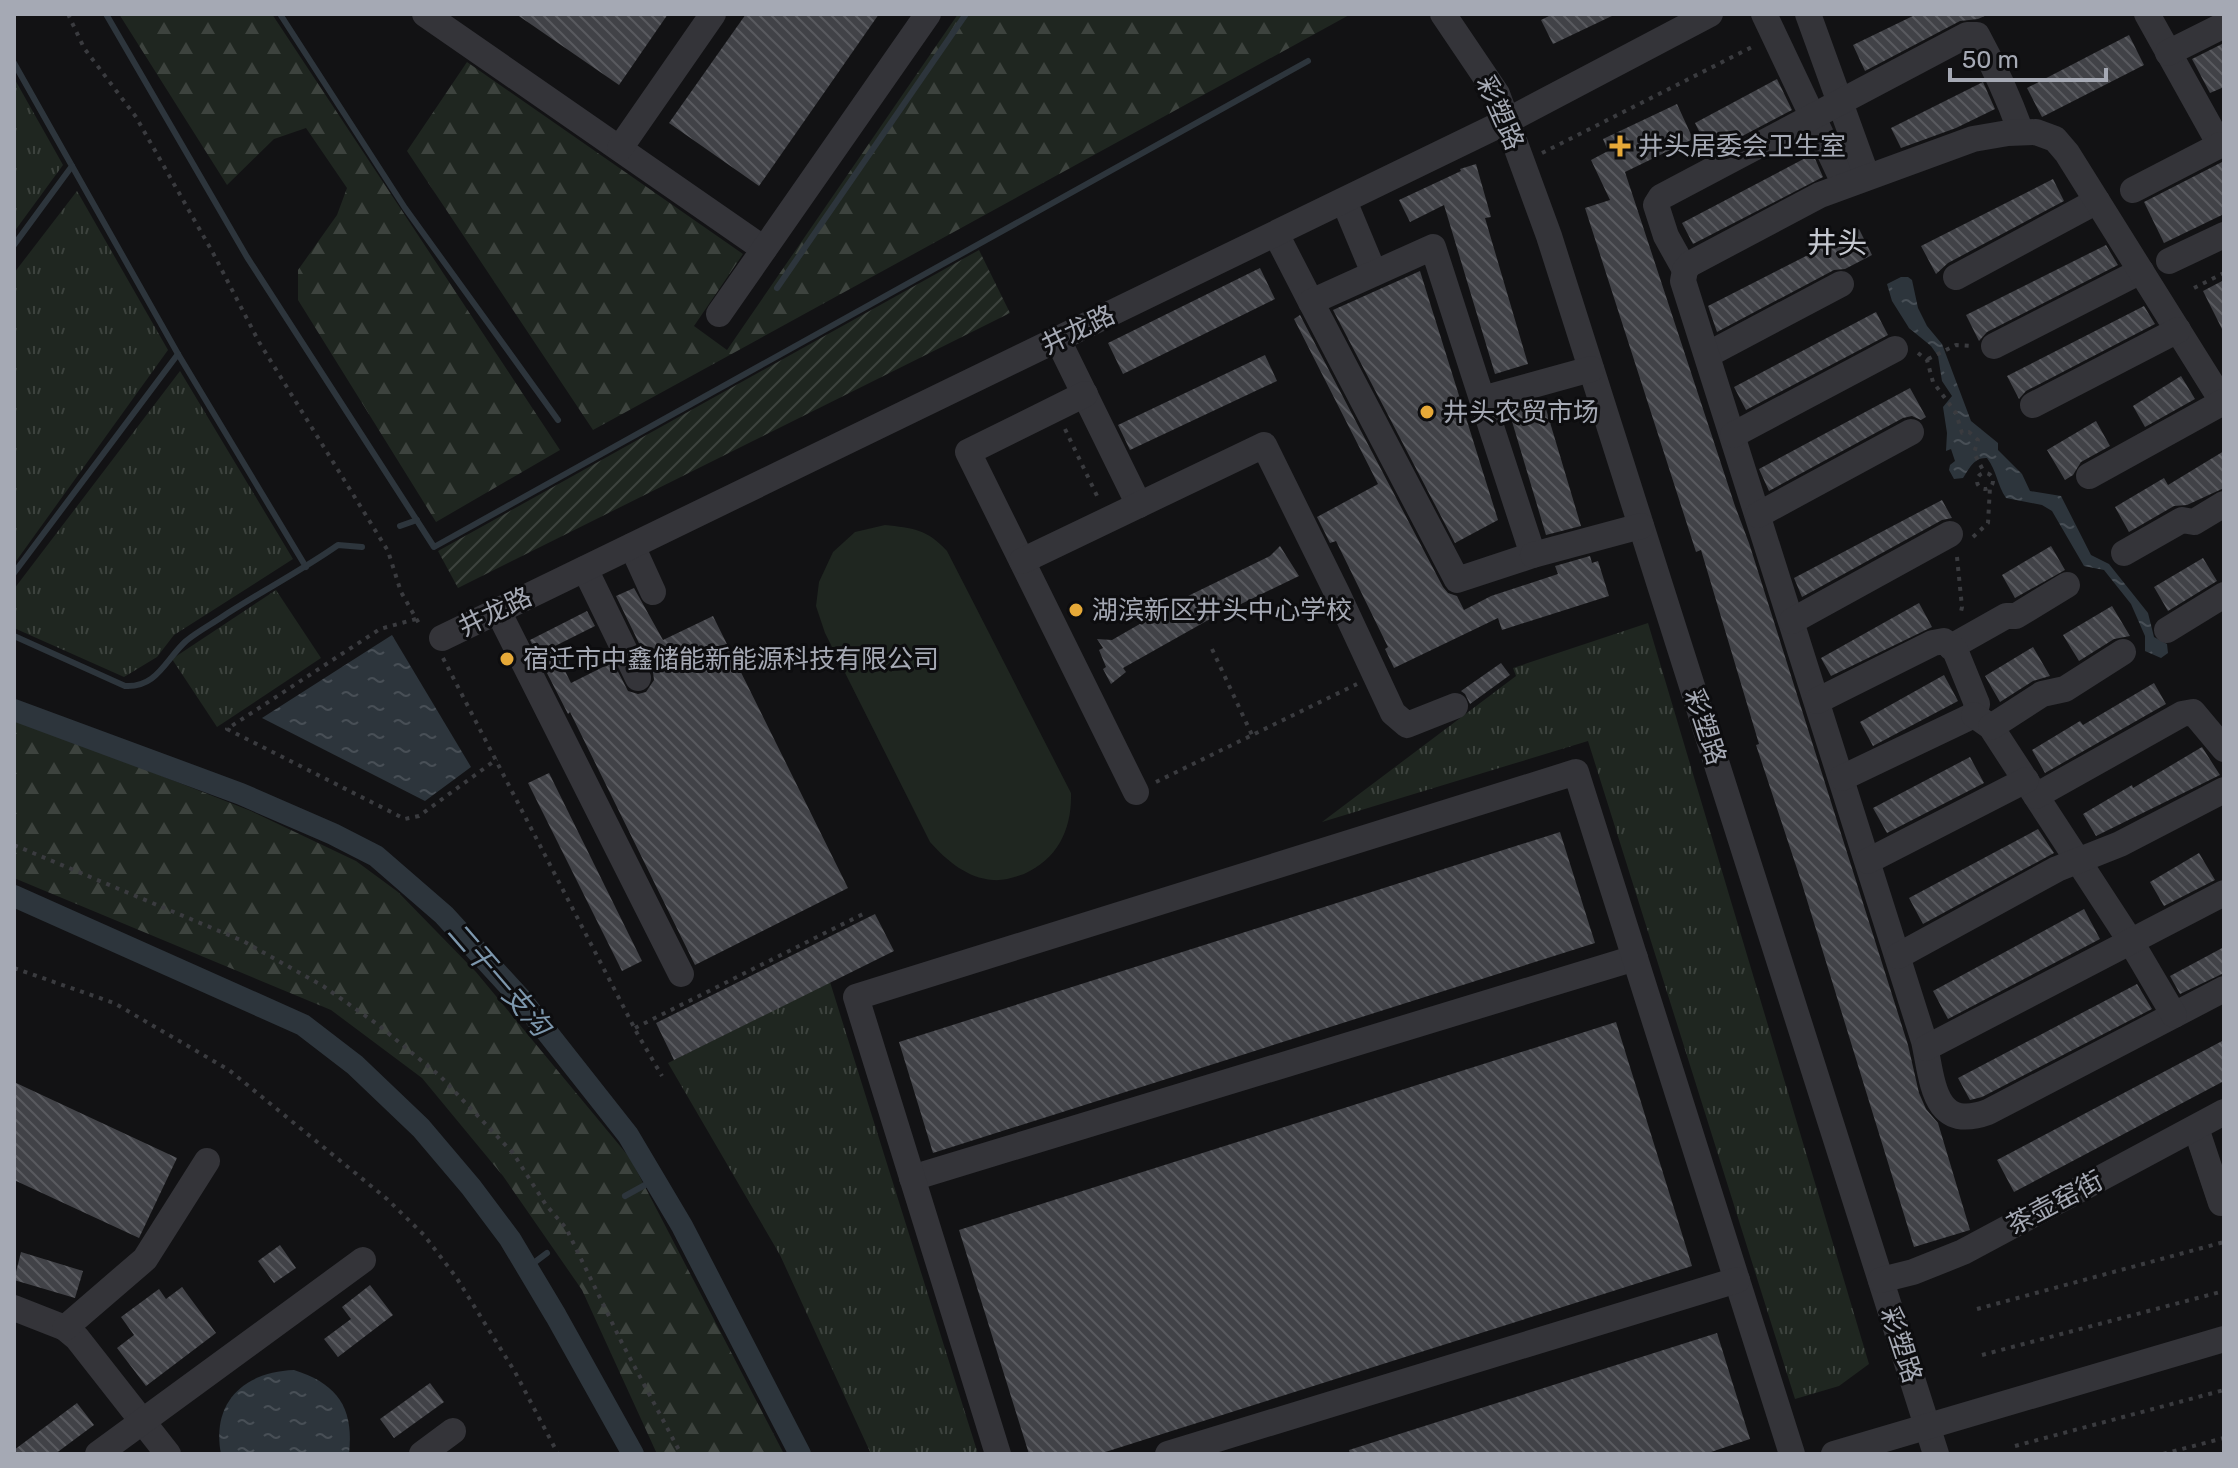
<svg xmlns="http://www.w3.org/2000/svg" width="2238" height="1468" viewBox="0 0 2238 1468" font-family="Rubik,'Noto Sans SC',sans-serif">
<defs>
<pattern id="grass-tufts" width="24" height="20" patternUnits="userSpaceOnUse" patternTransform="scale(2)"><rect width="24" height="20" fill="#1f2620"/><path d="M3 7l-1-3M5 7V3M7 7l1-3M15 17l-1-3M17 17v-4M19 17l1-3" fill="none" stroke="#3d433e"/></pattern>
<pattern id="forest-firs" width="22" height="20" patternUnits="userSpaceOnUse" patternTransform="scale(2)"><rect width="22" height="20" fill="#1f2620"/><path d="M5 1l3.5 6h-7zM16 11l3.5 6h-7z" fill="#3d433e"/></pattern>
<pattern id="garden-furrows" width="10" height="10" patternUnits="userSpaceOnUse" patternTransform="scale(2)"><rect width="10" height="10" fill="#1f2620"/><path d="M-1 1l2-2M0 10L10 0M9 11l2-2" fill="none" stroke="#3d433e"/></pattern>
<pattern id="water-ripples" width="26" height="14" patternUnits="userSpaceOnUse" patternTransform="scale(2)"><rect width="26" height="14" fill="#2d353c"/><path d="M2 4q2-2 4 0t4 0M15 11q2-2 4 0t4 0" fill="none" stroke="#484f56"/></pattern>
<pattern id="building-back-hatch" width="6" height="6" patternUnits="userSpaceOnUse" patternTransform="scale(2)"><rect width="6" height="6" fill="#414247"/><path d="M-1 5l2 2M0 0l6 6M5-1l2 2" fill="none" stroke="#595a5f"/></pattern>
</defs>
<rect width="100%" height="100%" fill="#121214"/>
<!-- grass -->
<g fill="url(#grass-tufts)">
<path d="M14,78l49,87 -49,67z"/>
<path d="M77,191l91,159 -154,214v-291z"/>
<path d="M180,371l113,188 -119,76 -17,22 -33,20 -110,-49v-39z"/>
<path d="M276,590l45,68 -104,69 -45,-68z"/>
<path d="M1648,623l221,741 -30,22 -44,13 -207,-658 -266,81 194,-146 -3,-8z"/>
<path d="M830,982l148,472h-107l-91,-199 -112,-192z"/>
</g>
<!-- forest -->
<g fill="url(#forest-firs)">
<path d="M119,14h153l288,436 -124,72 -138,-222v-30l39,-55 10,-27 -41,-60 -32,11 -47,46z"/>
<path d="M958,14h393l-758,416 -186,-279 60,-89 276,192 -49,72 33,24z"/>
<path d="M14,718l237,93 105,50 42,31 78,80 154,186 154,296h-127l-75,-164 -79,-114 -81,-98 -91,-68 -317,-132z"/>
</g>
<!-- park -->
<path fill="#1f2620" d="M885,525c28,3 42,4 62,26l124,242c1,36 -13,66 -47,81 -9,3 -21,7 -31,6 -26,-2 -46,-19 -63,-38l-105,-209 -9,-27 3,-24 14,-30 22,-20z"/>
<!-- garden -->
<path fill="url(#garden-furrows)" d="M979,250l31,63 -552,275 -20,-37z"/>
<!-- water -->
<g fill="url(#water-ripples)">
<path d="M1901,277h7l4,3 6,28 9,18 15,18 29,77 27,22v7l24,24 8,17 31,5 30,59 18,9 39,49 6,24 13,7 1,9 -7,5 -16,-7v-15l-14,-32 -27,-34 -20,-4 -32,-55 -10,-6 -36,-7c-9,-13 -9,-27 -19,-40 -13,-1 -18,11 -24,20l-9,1 -5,-9 1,-5 5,-4 -4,-12 -5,2 1,-18 -4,-26 9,-11 -10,-15 -4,-25 -7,-10 -22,-18 -17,-27 -5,-17z"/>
<path d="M392,635l79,132 -46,34 -163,-83z"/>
<path d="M294,1370c44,14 60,38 55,84h-128c-10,-52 23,-82 73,-84z"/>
</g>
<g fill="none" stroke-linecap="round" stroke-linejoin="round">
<!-- stream -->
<g stroke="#2d353c" stroke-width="6">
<path d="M106,14l141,243 187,290 874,-486"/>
<path d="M280,14l125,194 153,212"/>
<path d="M14,63l58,103 -58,79"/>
<path d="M72,166l106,188 128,213"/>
<path d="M777,288l189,-274"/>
<path d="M400,526l17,-6"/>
<path d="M14,573l164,-219"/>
<path d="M14,636l111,50c32,2 40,-26 61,-45 11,-9 24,-16 36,-24 38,-25 79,-46 116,-72l24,2"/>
<path d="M625,1196l29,-16"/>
<path d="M527,1268l20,-15"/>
</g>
<!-- canal -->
<g stroke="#2d353c" stroke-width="22">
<path d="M14,710l227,84 92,40 43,22 68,59 76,83 108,137 54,91 118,228"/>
<path d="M14,896l289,129 52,40 66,63 50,59 39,52 46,77 77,138"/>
</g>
</g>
<!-- building -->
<g fill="url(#building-back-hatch)">
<path d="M516,14h152l-49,71z"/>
<path d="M746,14h133l-120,172 -90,-63z"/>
<path d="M1553,14h63l-63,30 -12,-24z"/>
<path d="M1917,14h72l-11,5 -18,2 -95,50 -12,-26z"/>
<path d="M2129,35l15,30 -102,52 -15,-29z"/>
<path d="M2224,43v44l-14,6 -18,-34z"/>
<path d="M1777,79l15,31 -82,43 -15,-30z"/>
<path d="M1983,82l12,27 -39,19 -55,20 -10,-20z"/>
<path d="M1677,104l16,35 -68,33 110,334 14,37 159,502 11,48 7,16 12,14 32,107 -56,17 -112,-363 -46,-139 3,-1 -58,-194 -5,2 -111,-344 25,-8 -19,-40 17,-9 -5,-12z"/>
<path d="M1813,154l10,23 -130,67 -11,-21z"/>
<path d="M2224,161v53l-60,29 -20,-41z"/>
<path d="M1476,164l15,53 -6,1 43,146 -33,10 -51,-169 -34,17 -11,-22 62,-29 -1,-2z"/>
<path d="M2053,179l11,22 -116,62 -12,11 -15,-28z"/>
<path d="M1859,229l13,26 -27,14 -11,1 -117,62 -9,-26z"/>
<path d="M2106,245l12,20 -131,67 -8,9 -13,-26z"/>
<path d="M1260,268l15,31 -152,75 -15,-31z"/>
<path d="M1420,271l78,249 -43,23 -122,-233z"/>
<path d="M2224,280v53l-21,-42z"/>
<path d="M2144,306l11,18 -129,67 -7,8 -12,-23z"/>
<path d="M1876,312l12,23 -142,75 -12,-23z"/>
<path d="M1300,315l143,272 5,6 9,3 7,14 27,-14 67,-22 -3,-8 35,-10 2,7 6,-2 11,35 -107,34 -4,-12 -104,50 -9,-19 3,-2 -52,-106 -6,2 -13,-26 61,-33 -84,-165z"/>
<path d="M1265,355l12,26 -147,69 -12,-25z"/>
<path d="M2181,376l14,23 -50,28 -12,-21z"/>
<path d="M1910,388l16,29 -5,3 -9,-4 -9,2 -134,73 -10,-22z"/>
<path d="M1543,399l38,127 -35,9 -38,-127z"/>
<path d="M2096,421l14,25 -29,16 -8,13 -8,5 -18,-30z"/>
<path d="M2224,451v37l-37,17 -13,1 -45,26 -14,-25 49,-29 4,7z"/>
<path d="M1942,500l10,18 -10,2 -140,77 -8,-19z"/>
<path d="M1280,546l19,30 -89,43 -87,49 3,4 -15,12 -8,-15 3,-2 -7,-17 4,-2 -6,-9 15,1 78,-45 80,-39z"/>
<path d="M2051,546l14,24 -50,28 -13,-23z"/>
<path d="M2203,558l14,23 -49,30 -14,-24z"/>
<path d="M634,588l29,52 50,-24 135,272 -153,77 -125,-253 -2,2 -38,-74 57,-29 8,15 -42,21 18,36 42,-21 15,29 10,3 8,-2 8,-12 -1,-8 -37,-76z"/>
<path d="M1919,603l13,24 -101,49 -10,-18z"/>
<path d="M2112,606l18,30 -16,3 -35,22 -16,-26z"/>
<path d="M2033,647l17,29 -17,5 -33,21 -15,-26z"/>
<path d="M1501,663l9,12 -40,29 -5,-10 -4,-3z"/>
<path d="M1944,675l14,26 -85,45 -13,-24z"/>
<path d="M2154,683l12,21 -121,69 -13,-23 48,-29 3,4z"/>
<path d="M2202,747l18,28 -124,61 -13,-22 49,-29 1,3z"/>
<path d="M1970,757l14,26 -97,50 -14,-25z"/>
<path d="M549,773l93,188 -20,10 -94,-188z"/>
<path d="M2038,829l16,24 -131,71 -14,-26z"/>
<path d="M1560,832l35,111 -662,210 -34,-111z"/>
<path d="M2199,853l16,27 -51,26 -14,-24z"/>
<path d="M2084,909l16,30 -152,80 -15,-28z"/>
<path d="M875,914l19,37 -220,109 -18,-37z"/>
<path d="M2224,947v26l-44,21 -10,-18z"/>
<path d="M2137,984l15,25 -170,88 -12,3 -12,-22z"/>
<path d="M1616,1022l76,244 -593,188h-70l-70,-224z"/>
<path d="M2224,1040v41l-210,111 -17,-32z"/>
<path d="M14,1082l163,76 -38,80 -125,-58z"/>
<path d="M280,1245l16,23 -22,15 -16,-22z"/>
<path d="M21,1252l62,19 -8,27 -61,-18z"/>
<path d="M370,1285l23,30 -55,42 -14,-18 27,-20 -9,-12z"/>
<path d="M182,1287l34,46 -70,53 -29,-38 17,-13 -13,-18 38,-28 7,10z"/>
<path d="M1717,1333l33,106 -45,15h-355l-1,-4z"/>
<path d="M430,1383l14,19 -50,36 -14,-19z"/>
<path d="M77,1403l17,22 -39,29h-41v-4z"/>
</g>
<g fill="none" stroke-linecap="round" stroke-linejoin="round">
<!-- path -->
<g stroke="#3a3b3f" stroke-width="4" stroke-dasharray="4 6" stroke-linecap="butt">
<path d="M68,14l16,34 52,69 77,136 46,89 129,209 13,41 20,35"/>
<path d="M1542,153l214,-108"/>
<path d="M2194,288l30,-15"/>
<path d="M1918,353l9,7 6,22 23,31 6,20 7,-1 9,8 -4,13 10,19"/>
<path d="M1928,359l28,-14 15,1"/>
<path d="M1065,429l34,71"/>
<circle cx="1985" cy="481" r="8"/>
<path d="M1973,537l15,-14 2,-36"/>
<path d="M1957,557l5,50 -2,9"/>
<path d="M416,619l-36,10 -153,100 178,90 14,-3 78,-57"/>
<path d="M1212,649l40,86"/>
<path d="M443,658l194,375 25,43"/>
<path d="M1156,782l201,-98"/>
<path d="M14,845l229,96 80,45 54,38 63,52 73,77 33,52 20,23 56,115 59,111"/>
<path d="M14,968l100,35 115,67 158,129 37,36 32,42 59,95 43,82"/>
<path d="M635,1028l228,-114"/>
<path d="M1977,1309l247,-67"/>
<path d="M1982,1355l242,-64"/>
<path d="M2015,1446l209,-56"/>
<path d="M2163,1454l61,-16"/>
</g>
<!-- minor -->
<g stroke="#343439" stroke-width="26">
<path d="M425,14l339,235"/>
<path d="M1443,14l54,80 52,142 387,1218"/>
<path d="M1764,14l81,171"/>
<path d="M1808,14l59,163"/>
<path d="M2147,14l73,131 4,-2"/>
<path d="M2168,53l56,-28"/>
<path d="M620,148l93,-134"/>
<path d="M2133,190l87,-45"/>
<path d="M1344,201l30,72"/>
<path d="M1276,234l35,68"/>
<path d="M2169,261l55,-26"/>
<path d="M1685,270l-19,-34 -10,-31 5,-8 306,-162h10c17,31 32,64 44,97"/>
<path d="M1956,277l141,-76"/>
<path d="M719,314l209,-300"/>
<path d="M1058,340l81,165"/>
<path d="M1994,346l147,-75"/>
<path d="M1707,355l134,-71"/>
<path d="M1085,394l-117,58 168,340"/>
<path d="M1482,399l51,156 -76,25 -146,-278 122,-55 49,152 109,-30"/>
<path d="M2224,404l-157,-251 -12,-14 -19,-7 -28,1 -35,6 -153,56 -130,69 -5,6 -2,11 241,760c9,41 9,91 64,71l236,-123"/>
<path d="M2033,405l145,-75"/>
<path d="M1733,435l162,-86"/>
<path d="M2089,476l134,-74"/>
<path d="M1758,515l153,-83"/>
<path d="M632,546l21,46"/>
<path d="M2124,553l58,-33 12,2 30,-18"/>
<path d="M1533,555l108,-29"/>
<path d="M1022,561l242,-116 74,150 55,118 14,12 48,-19"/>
<path d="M585,569l53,109"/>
<path d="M498,611l183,363"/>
<path d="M1792,621l158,-87"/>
<path d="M2167,630l57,-35"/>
<path d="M442,638l1065,-517 203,-107"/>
<path d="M1951,647l55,-31h10l51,-31"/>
<path d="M1817,701l116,-58 11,-2 11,9 22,54 -3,11 -132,63"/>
<path d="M1974,715l17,12 140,215 43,73"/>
<path d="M1991,727l51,-33 23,-5 58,-37"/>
<path d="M2036,796l146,-82 11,-2 31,37"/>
<path d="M1868,861l158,-81"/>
<path d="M1898,956l159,-87 63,-25 104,-54"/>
<path d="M1926,1048l298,-155"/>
<path d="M2196,1128l25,75"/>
<path d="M912,1178l723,-220"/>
<path d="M1881,1280l32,-8 50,-20 261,-140"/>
<path d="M14,1308l51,20 12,10 91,116"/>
<path d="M65,1328l80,-69 62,-98"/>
<path d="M98,1454l265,-194"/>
<path d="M422,1454l31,-23"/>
<path d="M998,1454l-142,-457 720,-225 216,682"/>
<path d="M1168,1454l569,-174"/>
<path d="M1834,1454l390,-115"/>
</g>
</g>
<!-- markers -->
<g fill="#e6a938" stroke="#0d0d0f" stroke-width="3">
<path d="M1616 134h8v8h8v8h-8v8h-8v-8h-8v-8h8z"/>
<circle cx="1427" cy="412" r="8"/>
<circle cx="1076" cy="610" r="8"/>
<circle cx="507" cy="659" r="8"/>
</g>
<g text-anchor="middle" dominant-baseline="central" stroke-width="6" stroke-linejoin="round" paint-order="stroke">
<!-- street labels -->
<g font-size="26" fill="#a5a9b4" stroke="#0d0d0f">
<text transform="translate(1500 113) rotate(66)">彩塑路</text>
<text transform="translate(1078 330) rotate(-26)">井龙路</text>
<text transform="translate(495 612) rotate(-26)">井龙路</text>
<text transform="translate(1705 727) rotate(72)">彩塑路</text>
<text transform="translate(2055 1203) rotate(-28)">茶壶窑街</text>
<text transform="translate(1901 1345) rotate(72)">彩塑路</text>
</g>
<!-- poi labels -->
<g font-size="26" fill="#a5a9b4" stroke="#0d0d0f" text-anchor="start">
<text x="1638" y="146">井头居委会卫生室</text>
<text x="1443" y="412">井头农贸市场</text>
<text x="1092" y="610">湖滨新区井头中心学校</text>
<text x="523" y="659">宿迁市中鑫储能新能源科技有限公司</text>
</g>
<!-- water labels -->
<g font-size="28" font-style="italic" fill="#7d97ad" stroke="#0d0d0f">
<text transform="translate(499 979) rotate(49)">二干一支沟</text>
</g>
<!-- quarter labels -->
<g font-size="30" fill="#c5c8d0" stroke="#0d0d0f">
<text x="1837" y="243">井头</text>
</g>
</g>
<!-- border -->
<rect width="2238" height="1468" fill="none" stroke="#a5a9b4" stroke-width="32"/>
<!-- scale -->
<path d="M1950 68v12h156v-12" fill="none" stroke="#a5a9b4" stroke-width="4"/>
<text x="1962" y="68" font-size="24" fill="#a5a9b4" stroke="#0d0d0f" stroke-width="6" paint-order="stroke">50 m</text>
</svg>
